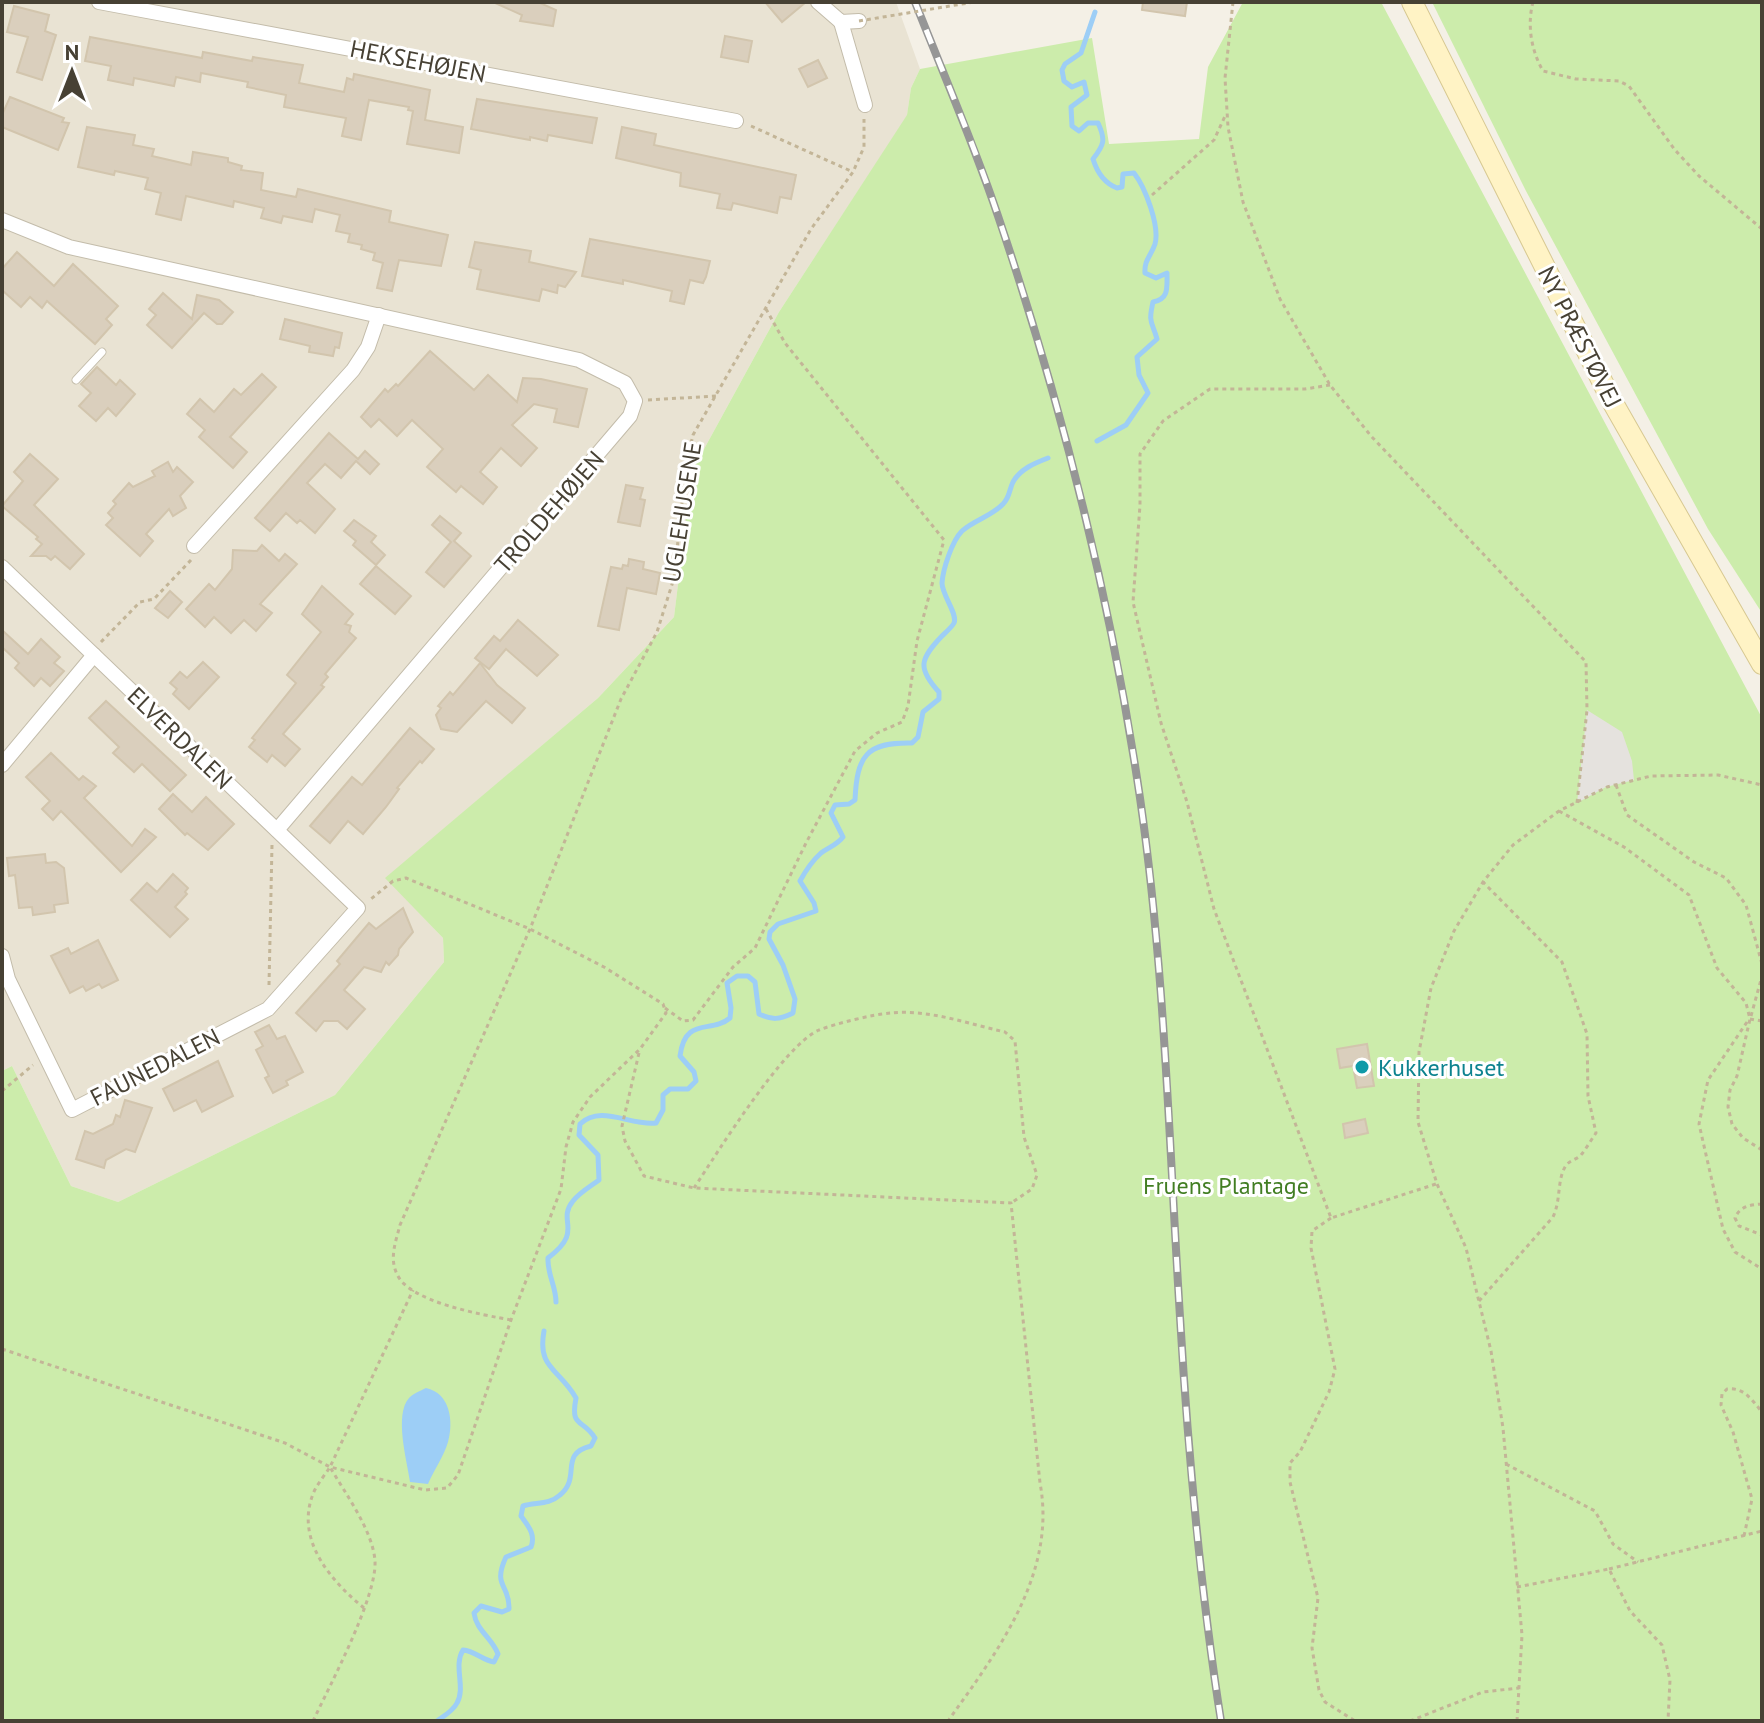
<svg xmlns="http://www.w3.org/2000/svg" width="1764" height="1723" viewBox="0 0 1764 1723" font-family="'PT Sans',sans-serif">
<rect width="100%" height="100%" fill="#f4f0e6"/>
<!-- residential -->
<path fill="#e9e3d3" d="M2,2h894l24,67 -9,19 -4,28 -128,196 -87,159 -18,146 -76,81 -212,180 57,60 1,24 -109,133 -217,107 -47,-16 -59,-120 -10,5z"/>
<!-- green -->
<g fill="#ccecab">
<path d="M1243,2h138l381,716v1003h-1760v-650l10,-5 59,120 47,16 217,-107 109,-133 -1,-24 -58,-60 213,-180 76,-81 18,-146 87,-159 128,-197 4,-27 9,-19 172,-31 17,106 90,-5 9,-72z"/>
<path d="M1432,2h330v611l-54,-84 -182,-338z"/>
</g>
<!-- parking -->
<path fill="#e5e2de" d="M1587,710l35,22 10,29 2,19 -28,7 -29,16z"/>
<!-- water -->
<path fill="#9dcef6" d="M426,1388c24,5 28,33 22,54 -4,14 -14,28 -20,42l-18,-2c-3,-22 -16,-67 -1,-84 5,-5 11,-7 17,-10z"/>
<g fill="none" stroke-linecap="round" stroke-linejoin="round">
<!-- stream -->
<g stroke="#9dcef6" stroke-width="5">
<path d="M1095,12l-14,41 -16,11 -3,6 2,11 8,6 12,-5 3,13 -16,12 1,19 7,5 9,-8h10c8,17 6,22 -5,36 4,13 11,24 24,29l5,-1 1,-13 11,-1c11,14 26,53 21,71 -4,12 -11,16 -10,29l11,5 11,-5c0,15 2,26 -14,29 -5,22 -1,19 4,37l-20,18 2,18 9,18 -22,32 -29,16"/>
<path d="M556,1302c0,-16 -9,-28 -8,-44 37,-28 8,-36 25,-57 6,-8 18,-15 26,-21l-1,-25 -19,-20 1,-11c21,-20 50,2 76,-1l7,-13v-15l7,-6h18l8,-8 -2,-9 -14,-16c5,-40 31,-22 50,-38l1,-10 -4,-25 10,-7h11l7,6 4,32c13,6 20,6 34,-1l2,-14 -12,-34 -14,-26 1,-7 8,-8 38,-13 -2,-8 -14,-22c6,-11 12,-20 21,-28 8,-6 16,-8 22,-16l-12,-24 4,-8 14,-1 6,-4c2,-44 11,-58 57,-57l6,-6 5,-25 16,-13v-7c-22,-24 -19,-33 3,-56 3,-3 10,-9 12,-13 4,-9 -12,-28 -12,-40 1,-14 10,-42 20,-52 12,-11 30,-15 41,-27 7,-7 6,-14 10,-22 7,-13 22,-19 35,-24"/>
<path d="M437,1721c7,-5 16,-10 20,-18 9,-16 -4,-37 6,-53 12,1 19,10 31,12l4,-8c-6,-16 -22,-24 -24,-41l7,-7 21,6 7,-3c1,-25 -17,-22 -3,-52l25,-10c5,-13 -3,-21 -10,-31l2,-10c13,-4 26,-1 37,-11 22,-18 -2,-41 31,-49l4,-8c-12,-20 -25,-9 -19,-40 -17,-30 -39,-29 -32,-67"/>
</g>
</g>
<!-- building -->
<g fill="#dacfbd" stroke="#d2c5ad" stroke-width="2">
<path d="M493,2h45l18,8 -3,16 -33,-5 2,-6z"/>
<path d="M765,2h41l-24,20z"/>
<path d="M1143,2h44l-2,14 -43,-6z"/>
<path d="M14,6l35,9 -4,16 11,4 -14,45 -25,-8 11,-35 -21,-5z"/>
<path d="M725,36l27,5 -4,21 -27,-5z"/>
<path d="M90,37l112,21 1,-6 49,9 1,-4 50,8 -4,18 45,9 3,-14 6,2 1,-6 76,16 -5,30 38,7 -4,26 -52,-9 6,-33 -5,-1 1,-3 -40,-7 -8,40 -19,-4 4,-18 -62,-11 2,-12 -39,-8 1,-5 -47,-9 -1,9 -24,-5 -2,9 -40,-8 -1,7 -25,-5 3,-14 -26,-5z"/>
<path d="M818,60l9,18 -19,9 -9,-18z"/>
<path d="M10,97l54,21 -2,4 7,1 -11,27 -56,-23v-12z"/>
<path d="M477,99l120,19 -5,25 -44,-8 -1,6 -17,-4v3l-59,-11z"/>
<path d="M87,127l48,8 -2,10 21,4 -2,7 39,9 2,-13 35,6v4l14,4 -1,4 22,3 -2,17 35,7 2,-8 93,22 -2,11 59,13 -7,31 -42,-6 -7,31 -15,-3 6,-25 -10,-3 2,-7 -14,-4 1,-4 -14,-3 2,-8 -14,-3 4,-16 -25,-6 -3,13 -29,-6 -2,7 -20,-5 3,-10 -30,-7 -1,6 -47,-11 -5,24 -25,-6 5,-21 -16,-4 3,-11 -33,-7 -1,4 -36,-8z"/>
<path d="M622,127l34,7 -2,11 142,30 -5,24 -11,-2 -3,16 -44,-10 -2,7 -14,-2 3,-14 -40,-8 1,-13 -65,-15z"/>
<path d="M590,239l120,22 -4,16 -3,6 -13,-3 -6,24 -14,-3 2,-10 -49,-11v4l-41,-8z"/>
<path d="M475,242l56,9 -2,11 47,10 -11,15 -7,-2 -1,8 -15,-4 -3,12 -62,-12 4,-19 -12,-3z"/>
<path d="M17,252l37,34 19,-22 45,42 -12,13 6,6 -17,19 -48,-43 -5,7 -12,-11 -9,10 -19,-17v-21z"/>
<path d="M163,293l29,26 5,-24 22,5 14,12 -11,12h-5l-13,-11 -32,35 -25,-23 9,-10 -7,-6z"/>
<path d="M285,319l57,14 -3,15 -4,-1 -2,9 -24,-4 1,-6 -30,-7z"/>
<path d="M430,351l44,39 14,-15 29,27 6,-24 18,1 46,10 -9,38 -24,-5 3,-13 -23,-5 -22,21 25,23 -16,18 -20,-18 -21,24 17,15 -14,17 -22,-18 -5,6 -29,-25 16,-18 -31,-29 -15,16 -18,-17 -8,8 -10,-10 24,-28 3,3 8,-8 2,2z"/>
<path d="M97,367l19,18 4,-5 15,14 -19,22 -8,-8 -12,13 -17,-15 12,-13 -10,-9z"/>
<path d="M262,374l14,13 -46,50 17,15 -14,16 -34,-31 6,-7 -18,-16 13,-15 14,13 20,-23 7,6z"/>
<path d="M329,433l29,26 7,-8 14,13 -9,10 -14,-13 -15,17 -16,-14 -18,19 28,26 -20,24 -15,-13 -3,3 -11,-10 -16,18 -15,-13z"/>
<path d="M30,454l28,25 -24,26 50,49 -14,15 -15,-13 -4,4 -5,-4h-15l11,-12 -6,-5 2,-2 -36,-31 21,-25 -9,-9z"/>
<path d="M168,462l5,10 4,-5 16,15 -13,14 6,12 -13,8 -4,-7 -23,25 7,7 -13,15 -34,-31 7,-7 -5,-5 8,-9 -3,-3 16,-18 4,4 22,-11 -3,-5z"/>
<path d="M626,485l17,3 -3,11 5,1 -5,26 -22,-4z"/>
<path d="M440,516l21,17 -7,8 17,15 -27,31 -18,-15 25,-30 -19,-17z"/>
<path d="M354,520l22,16 -5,6 14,13 -9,10 -23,-20 3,-4 -12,-10z"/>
<path d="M262,545l17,16 6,-7 12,10 -37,40 12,9 -16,18 -12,-11 -13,13 -17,-16 -9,10 -19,-18 23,-25 6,6 17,-21 1,-19 24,1z"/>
<path d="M629,559l15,3 -1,7 17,4 -4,21 -29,-6 -8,42 -21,-4 13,-59 11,2 1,-4 5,1z"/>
<path d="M376,566l35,30 -16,18 -35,-30z"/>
<path d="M322,586l31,28 -8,10 6,2 -2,6 7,6 -31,36 3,3 -7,8 3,2 -41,47 17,15 -15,17 -13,-11 -5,7 -18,-15 6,-7 -3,-2 44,-55 -9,-8 34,-43 -19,-18z"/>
<path d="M170,591l12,11 -14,16 -13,-10z"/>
<path d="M518,620l40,35 -21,21 -31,-27 -17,20 -14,-11 19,-22 6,5z"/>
<path d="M2,630l26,24 13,-15 19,18 -6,6 10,8 -14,15 -9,-8 -7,8 -19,-18 4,-5 -17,-16z"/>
<path d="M203,662l16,15 -30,32 -16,-15 4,-5 -7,-6 10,-11 7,6z"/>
<path d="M480,663l17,22 28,23 -13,15 -26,-22 -29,31 -16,-3 -5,-14 5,-7 -3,-2 12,-14 3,3z"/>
<path d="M106,701l80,74 -16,16 -28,-27 -8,8 -21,-19 6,-6 -30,-29z"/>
<path d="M410,728l24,21 -12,14 -2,-2 -23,27 2,1 -13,18 -23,27 -15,-13 -18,22 -20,-17 42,-49 10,8z"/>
<path d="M51,753l28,27 4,-4 13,10 -12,12 48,48 13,-17 11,8 -35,35 -60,-61 -8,9 -11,-11 8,-8 -24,-24z"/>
<path d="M173,794l19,18 14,-15 28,27 -26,26 -21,-17 -2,2 -26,-26z"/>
<path d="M45,854l1,9 10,-1 8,6 4,35 -14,2 1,7 -22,3 -1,-8 -13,1 -4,-33 -6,1 -2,-18z"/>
<path d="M173,874l15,14 -3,4 2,2 -12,13 13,12 -18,18 -39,-37 16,-17 10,9z"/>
<path d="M403,908l10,24 -14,17 -1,6 -9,10 -3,-3 -5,10 -17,-5 -20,23 21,19 -18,20 -9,-8h-14l-8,10 -20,-18 44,-49 -3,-3 32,-38 7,6z"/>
<path d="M98,940l20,40 -16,8 -3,-4 -13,7 -3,-5 -13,7 -19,-37 17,-8 3,6z"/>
<path d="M269,1025l8,14 8,-3 18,36 -17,9 2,4 -15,8 -8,-15 4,-2 -13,-26 7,-4 -8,-14z"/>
<path d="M1367,1044l7,42 -17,2 -4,-22 -13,2 -3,-19z"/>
<path d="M218,1061l15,35 -31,16 -6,-12 -22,11 -11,-22z"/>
<path d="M125,1100l27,8 -17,44 -9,-3 -20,11 -2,8 -28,-9 9,-28 8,3 20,-10 3,-9 4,2z"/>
<path d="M1365,1119l3,14 -23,5 -2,-14z"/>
</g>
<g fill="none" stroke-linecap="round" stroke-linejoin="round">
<!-- lane casing -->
<g stroke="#c3bcaa" stroke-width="9">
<path id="lane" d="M76,380l26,-28"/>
</g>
<!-- street casing -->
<g stroke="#c3bcaa" stroke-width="16">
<g id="street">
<path d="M99,2l637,119"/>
<path d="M818,2l23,20 18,-1"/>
<path d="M841,22l24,83"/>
<path d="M2,220l67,27 510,113 46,23 10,18 -5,15 -353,414"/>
<path d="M194,546l159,-176 15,-23 11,-32"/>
<path d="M2,567l356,341 -90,101 -196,101 -64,-131 -6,-23"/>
<path d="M2,765l92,-110"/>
</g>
</g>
<!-- secondary casing -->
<g stroke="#d7c891" stroke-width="22">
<path id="secondary" d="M1412,2l201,401 149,261"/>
</g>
<!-- path -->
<g stroke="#c3b597" stroke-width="3" stroke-dasharray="4 4" stroke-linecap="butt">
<path d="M1233,2l-8,76 3,49 15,75 37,97 50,86 41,51 215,226 1,48 -10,93"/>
<path d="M1533,2c-6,23 -2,48 10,69l33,8 43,2 10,5 46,64 24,26 63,53"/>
<path d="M751,126l102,46"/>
<path d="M1152,195l62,-55 12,-26"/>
<path d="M1330,385l-25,4h-95l-47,32 -23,33v51l-7,97 28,121 26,79 27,107 117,309 105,-34"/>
<path d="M648,400l68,-4"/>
<path d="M101,642l39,-40 14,-3 37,-39"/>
<path d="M1616,785l11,30 67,47 32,16 20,27 16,59"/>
<path d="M1559,811l65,36 65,48 28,73 29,35 4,16 -13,57 -7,14 -2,17 4,17 11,14 19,12"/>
<path d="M269,985l3,-140"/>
<path d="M665,1008l18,13 10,-1 40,-53 22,-19 51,-105 49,-92 22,-18 25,-11 6,-16 9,-65 27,-101 -159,-197 -19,-34"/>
<path d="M1751,1016l11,-40"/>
<path d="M1750,1019l12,2"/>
<path d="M1747,1022l-39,58 -9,44 24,105 12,23 27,17"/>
<path d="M639,1053l-17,73 3,15 19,35 50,12 317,15 29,280c17,90 -42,168 -92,238"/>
<path d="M2,1091l31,-26"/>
<path d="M694,1188c24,-36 89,-142 125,-158 15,-6 55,-16 72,-17 37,-4 78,11 114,19l10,9 9,96 13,38 -5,14 -21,14"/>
<path d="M1762,1204c-12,1 -22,2 -27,14l4,8 23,9"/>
<path d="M1331,1218l-19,13 -1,17 24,121 -6,23 -29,60 -10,11v19l28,116 -6,50 7,42 6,12 30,19"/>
<path d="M1479,1301l74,-84c8,-17 4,-36 12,-50 4,-7 11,-7 16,-12 5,-6 10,-15 15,-22l-8,-37 -1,-62 -25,-72 -79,-80"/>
<path d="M511,1320c-27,-5 -103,-18 -114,-46 -8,-16 -1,-33 3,-49l130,-296 91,-230 36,-67 17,-54 12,-113 7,-30 118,-206 42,-57 11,-25v-28"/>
<path d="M2,1349l283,94 45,24 95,23 22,-2 11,-13 53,-155 50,-131 5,-42 7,-25 17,-25 50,-48 26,-36 -3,-9 -59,-37 -74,-38 -124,-51 -13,3 -22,18"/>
<path d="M1506,1464l89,47 18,33 25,18"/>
<path d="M1744,1536l8,-37 -19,-67 -12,-27 1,-11 5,-5c17,-2 25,11 35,23"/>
<path d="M1609,1569l153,-38"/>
<path d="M1517,1587l92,-18 21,42 32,34 8,35 -2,41"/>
<path d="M364,1608c-33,-27 -69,-68 -51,-114 4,-10 12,-19 17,-27l83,-177"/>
<path d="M313,1721c17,-36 64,-124 62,-160 -2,-30 -30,-68 -45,-94"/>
<path d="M1410,1721l73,-29 36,-4"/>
<path d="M1517,1721l5,-86 -19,-207 -12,-77 -25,-103 -29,-64 -19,-62 1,-70 12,-64 23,-57 29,-49 30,-37 46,-34 48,-24 44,-11 67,-1 44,10"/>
</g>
<!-- lane -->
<use href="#lane" stroke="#fff" stroke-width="7"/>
<!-- street -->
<use href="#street" stroke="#fff" stroke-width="14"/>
<!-- secondary -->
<use href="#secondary" stroke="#fff3c5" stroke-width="20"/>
<!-- rail casing -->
<g stroke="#969696" stroke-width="8">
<path id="rail" d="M915,2c28,71 59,142 83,214 64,189 113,384 142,582 25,172 29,346 40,519 8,135 20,270 41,404"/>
</g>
<!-- rail -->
<use href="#rail" stroke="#fff" stroke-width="5" stroke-dasharray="15" stroke-linecap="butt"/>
<!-- path-bridge -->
<path stroke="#c3b597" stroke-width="3" stroke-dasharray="4 4" stroke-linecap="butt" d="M859,21l115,-19"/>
</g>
<!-- markers -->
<circle fill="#0f9aa8" stroke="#fff" stroke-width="3" cx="1362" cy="1067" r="8"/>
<g text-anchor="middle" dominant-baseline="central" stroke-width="6" stroke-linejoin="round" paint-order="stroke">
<!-- street labels -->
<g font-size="24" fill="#474134" stroke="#fff">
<text transform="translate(418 61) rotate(11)">HEKSEHØJEN</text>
<text transform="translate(1580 337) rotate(63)">NY PRÆSTØVEJ</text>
<text transform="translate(549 512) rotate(-49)">TROLDEHØJEN</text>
<text transform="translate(682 512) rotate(-81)">UGLEHUSENE</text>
<text transform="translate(180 738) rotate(44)">ELVERDALEN</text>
<text transform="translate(155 1067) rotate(-27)">FAUNEDALEN</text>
</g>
<!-- culture labels -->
<g font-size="24" fill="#0d838f" stroke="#fff" text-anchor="start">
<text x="1378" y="1067">Kukkerhuset</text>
</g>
<!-- park labels -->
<g font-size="24" fill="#427e23" stroke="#fff">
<text x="1226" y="1185">Fruens Plantage</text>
</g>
</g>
<!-- border -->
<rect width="1764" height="1723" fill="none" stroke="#474134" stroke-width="8"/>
<!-- north arrow -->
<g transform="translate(72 72)" stroke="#ffffff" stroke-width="6" paint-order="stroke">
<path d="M0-6L14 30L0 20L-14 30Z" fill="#474134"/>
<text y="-12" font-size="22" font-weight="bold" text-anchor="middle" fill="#474134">N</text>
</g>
</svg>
